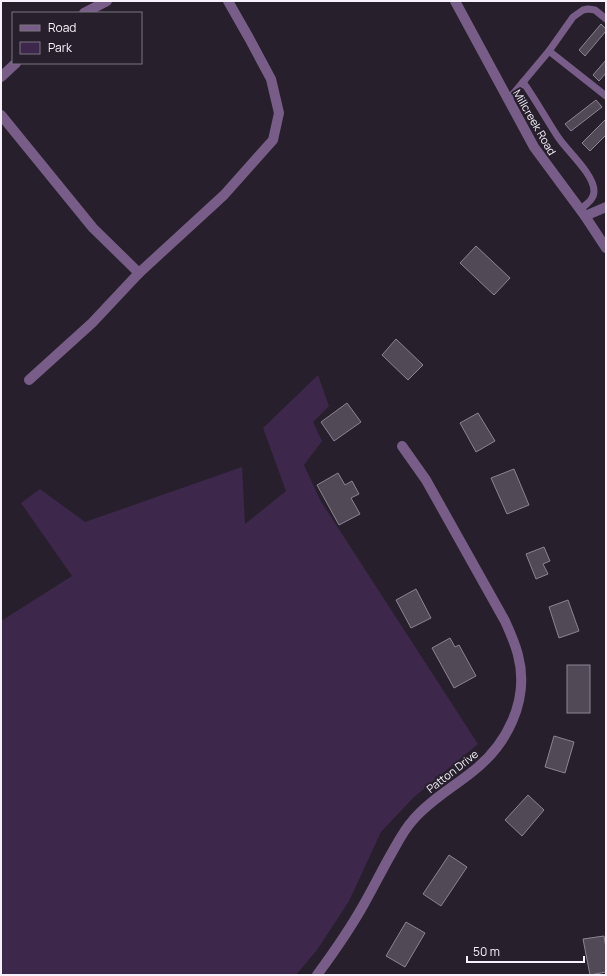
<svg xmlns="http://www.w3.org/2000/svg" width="607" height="976" viewBox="0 0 607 976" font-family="Manrope,sans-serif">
<rect width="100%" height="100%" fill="#27202c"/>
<!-- green -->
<path fill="#3d274a" d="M318,375l11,31 -16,16 9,19 -18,24 16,35 158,244 -65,54 -32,34 -32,69 -32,49 -21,25h-295v-354l71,-45 -51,-73 19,-14 45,33 157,-55 3,57 41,-33 -23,-63z"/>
<!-- building -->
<g fill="#524957" stroke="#8d8393">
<path d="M601,24l5,5v2l-21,25 -6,-6z"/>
<path d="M606,60v13l-7,8 -6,-6z"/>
<path d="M596,100l6,7 -31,24 -6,-7z"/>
<path d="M606,119v16l-16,16 -8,-8z"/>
<path d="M476,246l34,32 -16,17 -34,-32z"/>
<path d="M396,339l27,26 -15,15 -26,-25z"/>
<path d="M347,403l14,19 -27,19 -13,-19z"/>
<path d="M478,413l17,28 -19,11 -16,-29z"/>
<path d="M514,469l15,36 -22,9 -16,-36z"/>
<path d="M338,473l7,12 7,-4 7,13 -8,4 9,16 -21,11 -22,-40z"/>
<path d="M544,547l6,14 -7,3 5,10 -12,5 -10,-25z"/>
<path d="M416,589l15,29 -20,10 -15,-28z"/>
<path d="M568,600l11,31 -20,7 -10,-31z"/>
<path d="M450,638l5,9 4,-2 17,31 -22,12 -22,-40z"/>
<rect x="567" y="665" width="23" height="48"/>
<path d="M554,736l20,6 -9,31 -20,-6z"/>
<path d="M528,795l16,15 -22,26 -17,-16z"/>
<path d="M449,855l18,12 -26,39 -18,-12z"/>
<path d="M406,922l19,11 -20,34 -19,-11z"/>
<path d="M604,936l2,12v24l-16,3 -7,-36z"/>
</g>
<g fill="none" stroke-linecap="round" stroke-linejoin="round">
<!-- service -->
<g stroke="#795d89" stroke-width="7">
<path d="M606,19l-11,-9 -7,-1 -5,1 -10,7 -24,34 57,45"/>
<path d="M523,82c13,18 23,37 35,55 9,14 36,37 36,54 0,9 -8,13 -14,19"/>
<path d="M508,100l41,-49"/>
</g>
<!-- minor -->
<g stroke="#795d89" stroke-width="10">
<path d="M455,1l79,146 51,69 21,32"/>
<path d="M84,13l23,-12"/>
<path d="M1,77l15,-14"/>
<path d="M1,115l92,113 46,45 85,-78 49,-55 6,-27 -8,-34 -22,-41 -21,-37"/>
<path d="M585,216l21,-9"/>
<path d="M29,380l63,-57 47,-50"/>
<path d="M317,975c17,-23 33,-46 47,-71 9,-16 17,-32 26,-48 7,-12 13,-25 23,-36 16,-19 39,-32 59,-48 35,-27 58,-72 46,-117 -3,-12 -8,-23 -13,-34l-79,-141 -24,-34"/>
</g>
</g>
<g text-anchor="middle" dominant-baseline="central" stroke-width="4" stroke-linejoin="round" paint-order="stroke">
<!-- street labels -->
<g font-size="11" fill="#f6f1fa" stroke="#27202c">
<text transform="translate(535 122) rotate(60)">Millcreek Road</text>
<text transform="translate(452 771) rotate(-38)">Patton Drive</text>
</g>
</g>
<!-- border -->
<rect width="607" height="976" fill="none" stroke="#f6f1fa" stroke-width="4"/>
<!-- legend -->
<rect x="12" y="12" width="130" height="52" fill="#27202c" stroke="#7a747e"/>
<rect x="20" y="25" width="20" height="6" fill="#795d89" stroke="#7a747e"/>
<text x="48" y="32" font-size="12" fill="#f6f1fa">Road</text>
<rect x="20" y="42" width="20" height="12" fill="#3d274a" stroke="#7a747e"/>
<text x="48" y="52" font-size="12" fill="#f6f1fa">Park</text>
<!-- scale -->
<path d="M467 956v6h117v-6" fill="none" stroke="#f6f1fa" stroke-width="2"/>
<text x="473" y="956" font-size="12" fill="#f6f1fa" stroke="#27202c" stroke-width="3" paint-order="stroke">50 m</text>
</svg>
